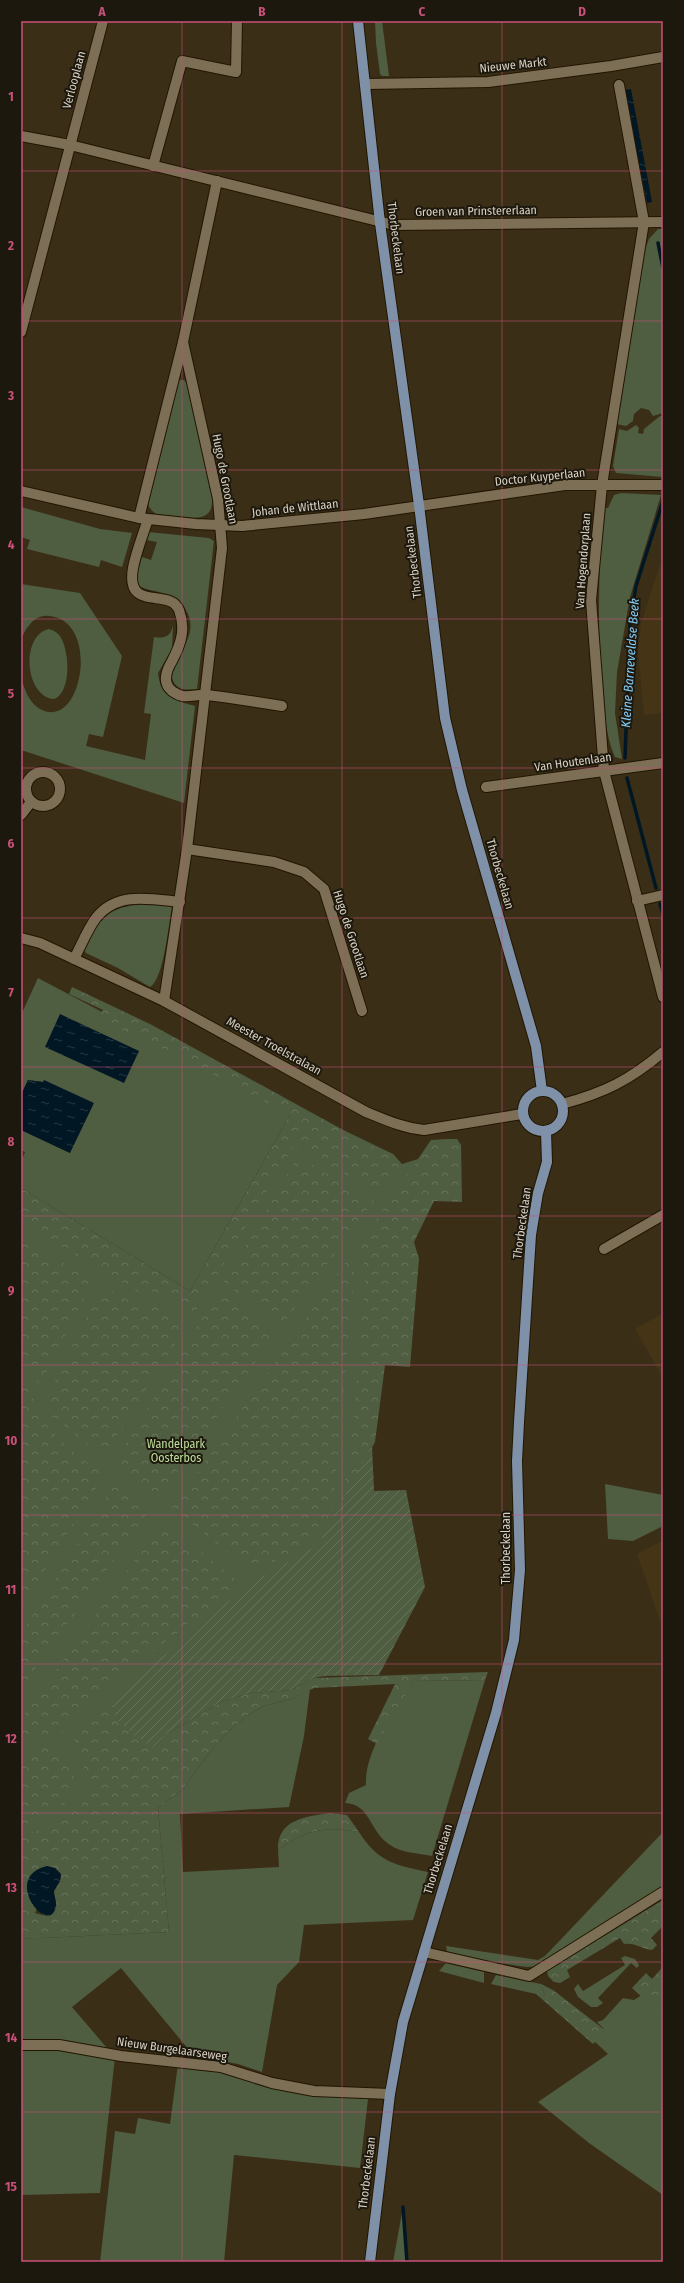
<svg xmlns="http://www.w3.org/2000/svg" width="684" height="2283" viewBox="0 0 684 2283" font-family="'Fira Sans Condensed',sans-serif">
<defs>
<pattern id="forest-crowns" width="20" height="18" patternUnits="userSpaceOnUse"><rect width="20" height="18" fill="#4f5d41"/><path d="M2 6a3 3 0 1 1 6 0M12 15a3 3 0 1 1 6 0" fill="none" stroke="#68735b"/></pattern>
<pattern id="garden-furrows" width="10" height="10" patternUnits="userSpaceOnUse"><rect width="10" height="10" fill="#4f5d41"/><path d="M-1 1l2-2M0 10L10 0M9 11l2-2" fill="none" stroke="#68735b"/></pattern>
<pattern id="water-ripples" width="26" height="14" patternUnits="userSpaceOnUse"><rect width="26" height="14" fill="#011724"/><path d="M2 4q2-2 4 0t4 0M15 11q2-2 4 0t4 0" fill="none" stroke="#253842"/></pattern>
</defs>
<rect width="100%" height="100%" fill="#3b2e17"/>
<!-- built -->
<g fill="#453415">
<path d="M663,556v156l-5,2 -14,1 -6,-63 3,-29z"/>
<path d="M663,1313v65l-28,-49z"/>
<path d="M663,1540v89l-26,-75z"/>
</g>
<!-- green -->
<g fill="#4f5d41">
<path d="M375,21h7l7,55h-7l-2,-2 -4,-31z"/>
<path d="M658,229h5v184l-10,3 -4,-6 -8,-2 -7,6 -1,7 -7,5 -10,-2 27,-170 6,-15z"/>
<path d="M179,380h5l4,5 24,113c2,24 -19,20 -35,19 -6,-1 -14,0 -19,-2 -6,-3 -10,-8 -11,-15l29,-118z"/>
<path d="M660,416h3v61l-47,-4 -3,-7 6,-37 8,2 9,-6 3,3 -1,5 5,1 1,-5z"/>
<path d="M621,493l40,2 -31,102 -13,75 -2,41 7,46 -7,-2c-9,-20 -10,-41 -12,-63 -6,-62 -5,-124 1,-186h4l6,-13z"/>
<path d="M21,507l79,22 32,4 -9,31 -1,3 -21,-7 -2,7 -72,-18 3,-9 -9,-3z"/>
<path d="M148,532l61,6 5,3 -17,148c-11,1 -21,2 -25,-11 -1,-23 27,-38 16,-64 -12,-29 -48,-19 -51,-32 -2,-7 3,-18 5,-25l9,3 6,-18 -11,-2z"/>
<path d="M21,584l59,9 42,63 -19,81 -14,-3 -3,12 59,14 6,-46 -7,-1 10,-76c11,2 17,-1 19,-12l-1,24 -14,24c2,22 17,28 37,33l-11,97 -163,-53v-76c2,13 8,30 21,36 41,19 58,-89 8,-94 -16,-2 -23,11 -29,23z"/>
<path d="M49,629c3,1 8,3 10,6 11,13 13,58 -5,64 -29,-2 -34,-64 -5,-70z"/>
<path d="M145,904l27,2c-3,16 -8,73 -22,81l-32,-19 -32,-15 -2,-3c14,-32 25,-44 61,-46z"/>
<path d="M38,978l251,133 1,4 -100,176 -169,-103v-27l4,-9 -4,-2v-20l49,23 -27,-71 -15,-2 -7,15v-80z"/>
<path d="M310,1114l83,40 9,10 16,-5 13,-19 26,-1 3,62 -26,-1 -22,41 -28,121 -10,79 -54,106 -201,156 37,45 -55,58 -80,37v-635l169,89z"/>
<path d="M605,1484l58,11v31l-30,15 -25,-2z"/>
<path d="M485,1680l-53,176c-14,-3 -30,-3 -42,-11 -22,-15 -19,-41 -45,-42l4,-10 17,-8c-2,-34 29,-75 47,-104z"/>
<path d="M310,1689l-6,47 -15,71 -109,7 3,58 96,-5 -1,-17c28,-21 47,-24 81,-18 19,30 36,33 69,40l-15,48 -109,5 -5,37 -22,23 -15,87 -24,-8 -44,-8 -73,-88 -49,39 35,41 -86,-6v-103l148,-7 -11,-124 25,-19 26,-36 20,-22 19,-16 16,-9 27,-7z"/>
<path d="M663,1832v56l-123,78 -13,1 -73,-11 -7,-5 -1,-5 92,14 7,-4z"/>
<path d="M625,1956l10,3 4,6 -2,3 -6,-5 -33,35 5,5 -6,4h-6l-13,-10 -4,-8 4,-5 5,7 42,-26 -4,-7z"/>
<path d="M446,1963l38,9v11l-45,-12z"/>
<path d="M496,1975l45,9 4,12 -54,-12z"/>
<path d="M663,1981v214l-74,-52 -51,-41 70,-48 -15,-14 11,-11 -7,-7 6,-2 20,-22 11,2z"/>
<path d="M21,2047h26l68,10 -15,136 -79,2z"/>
<path d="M178,2064l49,8 72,22 69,5 -8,69 -126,-13 -10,107h-124l15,-131 20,3 3,-16 32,6z"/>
<path d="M403,2207l3,55h-13z"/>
</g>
<!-- forest -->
<g fill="url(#forest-crowns)" fill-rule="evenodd">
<path d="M72,987l78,37 226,124 17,6 8,10 -21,30 -86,-49 -100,169 -39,-23 -15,2 -119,-71v-34l169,103 100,-176 -122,-64 -70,-32 5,-9 -34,-16z"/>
<path d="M457,1139l4,6 1,57 -28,-1 -20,41 5,17 -9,108 -25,-2 -10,77 -34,61 10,-56 15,-175 -7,-28 73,-104z"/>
<path d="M298,1157l76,44 -91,123 -60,-41z"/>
<path d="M21,1238l72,43 -54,106 -6,-19 -12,-7z"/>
<path d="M350,1256l4,17 -1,15 -20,218 -7,16 -13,17 -59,34 -82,-65z"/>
<path d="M102,1286l33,18h22l31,20 -85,133 -52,-42 -6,-14z"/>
<path d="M218,1292l59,40 -119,167 -45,-34z"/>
<path d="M21,1371c10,11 10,30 18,43 16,27 41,42 65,61l-83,134z"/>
<path d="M115,1483l34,28 -128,178v-55z"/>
<path d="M163,1521l76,61 -26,23 -122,93 -28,34 -32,8 -10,5v-26z"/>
<path d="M488,1672l-3,8 -72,1 -36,63 -9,-5 27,-55 -81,4 -23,11 -27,7 -16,9 -19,16 -20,22 -26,36 -25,19 11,124 -148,7v-103c24,-7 72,-24 67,-57 -3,-18 -25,-36 -7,-57 7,-8 20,-15 30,-22l5,18 38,30 11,-13 56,-33 29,-9 41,-3 23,-12zM55,1868l6,7 -1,6 -6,10c1,17 4,30 -19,22z"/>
<path d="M49,1746c10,2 17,10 21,20 17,36 -22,51 -49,59v-70z"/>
<path d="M329,1813l18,2 12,17c-34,-6 -53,-3 -81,18 -1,-31 28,-33 51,-37z"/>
<path d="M663,1900v26l-12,12 6,7 -5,5c-10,-1 -18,-8 -28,-6l-4,-6 -53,32 3,7 -10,6 -6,-1 -6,-6 -1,-5z"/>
<path d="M663,1967v49l-31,-28 14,-15 6,6z"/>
<path d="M541,1984l12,6 53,41 -13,13 -58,-51 10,3z"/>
</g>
<!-- garden -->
<path fill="url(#garden-furrows)" d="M372,1445l2,46 32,-1 19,97 -46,88 -55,1 -10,2 -23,12 -41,3 -29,9 -56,33 -11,13 -20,-13 -18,-17 -5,-18 137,-115 70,-40z"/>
<!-- water -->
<g fill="url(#water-ripples)">
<path d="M631,89l21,113 -5,1 -23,-113z"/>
<path d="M60,1014l79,37 -15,32 -79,-36z"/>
<path d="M28,1080l15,2 1,-2 50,23 -24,50 -49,-23v-35z"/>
<path d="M47,1866l8,2 6,6 -1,7 -6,10c0,6 3,10 2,15 -6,33 -56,-29 -9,-40z"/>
</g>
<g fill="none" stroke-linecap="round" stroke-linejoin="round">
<!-- stream -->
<g stroke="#011724" stroke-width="3.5">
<path d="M658,243l5,25"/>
<path d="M625,758l5,-134 6,-38 27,-85"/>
<path d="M627,778l29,110"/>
<path d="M660,904l3,10"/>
<path d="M403,2207l4,55"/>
</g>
<!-- minor casing -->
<g stroke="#221601" stroke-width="12">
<g id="minor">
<path d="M365,84l123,-2 123,-16 52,-9"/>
<path d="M619,85l25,137 -42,263 -11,115 13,171 59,226"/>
<path d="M21,136l49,9 324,80 269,-3"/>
<path d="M153,166l29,-105 54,11 1,-51"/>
<path d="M21,332l82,-311"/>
<path d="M21,491l118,27 57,6 46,2 122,-12 201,-29h98"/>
<path d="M139,518l44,-176 34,-161"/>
<path d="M148,519c-5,16 -12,33 -15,49 -8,45 37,19 46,42 7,19 2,34 -7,51 -6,10 -10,22 0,30 3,2 8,5 11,5 8,1 16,-2 24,-1 25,3 50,7 75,11"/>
<circle cx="43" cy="789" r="17"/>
<path d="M486,787l177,-24"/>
<path d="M21,815l10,-13"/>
<path d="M187,849l87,13 30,10 20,17 38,122"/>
<path d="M637,901l26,-6"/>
<path d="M21,938l19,5 124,58 202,111c20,8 37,16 58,18l98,-16"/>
<path d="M74,959c7,-13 13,-29 22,-41 21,-27 55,-19 84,-16"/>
<path d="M164,1001l23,-152 35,-301 -4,-49 -35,-157"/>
<path d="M562,1104c42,-11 68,-24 101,-52"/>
<path d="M604,1249l59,-34"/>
<path d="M424,1952l105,24 134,-84"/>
<path d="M21,2045h38l62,11 100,11 51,16 42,8 76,3"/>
</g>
</g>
<!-- major casing -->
<g stroke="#221601" stroke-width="12">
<g id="major">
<path d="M358,21l22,202 39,282 26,213 17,72 74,256 6,45"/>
<circle cx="543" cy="1111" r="20"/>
<path d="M370,2262l20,-168 13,-72 93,-309 18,-73 6,-70 -3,-109 2,-39 12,-187 7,-42 9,-31 -1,-30"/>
</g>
</g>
<!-- minor -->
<use href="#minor" stroke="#7d6f56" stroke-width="10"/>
<!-- major -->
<use href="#major" stroke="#7e91a8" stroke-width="10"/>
</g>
<!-- grid -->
<path fill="none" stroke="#c9507a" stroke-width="1" stroke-opacity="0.55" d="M182,21v2241M342,21v2241M502,21v2241M21,171h642M21,321h642M21,470h642M21,619h642M21,768h642M21,918h642M21,1067h642M21,1216h642M21,1365h642M21,1515h642M21,1664h642M21,1813h642M21,1962h642M21,2112h642"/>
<g text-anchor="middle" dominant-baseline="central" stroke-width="4" stroke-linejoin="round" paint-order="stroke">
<!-- street labels -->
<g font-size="12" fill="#d9d1c3" stroke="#1d180d">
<text transform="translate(513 65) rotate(-6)">Nieuwe Markt</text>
<text transform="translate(74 80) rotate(-75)">Verlooplaan</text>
<text transform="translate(476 211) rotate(-1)">Groen van Prinstererlaan</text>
<text transform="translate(396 238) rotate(83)">Thorbeckelaan</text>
<text transform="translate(540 477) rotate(-6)">Doctor Kuyperlaan</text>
<text transform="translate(225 479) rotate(79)">Hugo de Grootlaan</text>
<text transform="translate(295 508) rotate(-6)">Johan de Wittlaan</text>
<text transform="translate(583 561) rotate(-86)">Van Hogendorplaan</text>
<text transform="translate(413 562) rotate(-97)">Thorbeckelaan</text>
<text transform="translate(573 762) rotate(-8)">Van Houtenlaan</text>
<text transform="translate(500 874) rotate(74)">Thorbeckelaan</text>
<text transform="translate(351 934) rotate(72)">Hugo de Grootlaan</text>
<text transform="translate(274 1046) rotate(29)">Meester Troelstralaan</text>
<text transform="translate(522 1223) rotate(-82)">Thorbeckelaan</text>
<text transform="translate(506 1548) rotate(-90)">Thorbeckelaan</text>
<text transform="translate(438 1859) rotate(-73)">Thorbeckelaan</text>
<text transform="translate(172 2049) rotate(8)">Nieuw Burgelaarseweg</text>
<text transform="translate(367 2173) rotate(-83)">Thorbeckelaan</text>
</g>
<!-- park labels -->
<g font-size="12" fill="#bedf9c" stroke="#1d180d">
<text x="176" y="1444">Wandelpark<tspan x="176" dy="14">Oosterbos</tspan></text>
</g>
<!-- water labels -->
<g font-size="13" font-style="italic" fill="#83cbf7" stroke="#1d180d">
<text transform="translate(630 663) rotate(-86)">Kleine Barneveldse Beek</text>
</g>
</g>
<!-- border -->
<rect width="684" height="2283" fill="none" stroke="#1d180d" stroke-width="44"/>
<rect x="22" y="22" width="640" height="2239" fill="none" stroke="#c9507a" stroke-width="1.5"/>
<g font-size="13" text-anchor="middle" font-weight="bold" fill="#c9507a">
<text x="102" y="16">A</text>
<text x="262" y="16">B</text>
<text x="422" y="16">C</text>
<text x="582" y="16">D</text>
<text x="11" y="101">1</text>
<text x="11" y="250">2</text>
<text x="11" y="400">3</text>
<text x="11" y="549">4</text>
<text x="11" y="698">5</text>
<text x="11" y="848">6</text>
<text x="11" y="997">7</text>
<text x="11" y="1146">8</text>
<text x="11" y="1295">9</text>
<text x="11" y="1445">10</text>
<text x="11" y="1594">11</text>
<text x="11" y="1743">12</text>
<text x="11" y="1892">13</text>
<text x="11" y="2042">14</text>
<text x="11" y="2191">15</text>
</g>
</svg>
